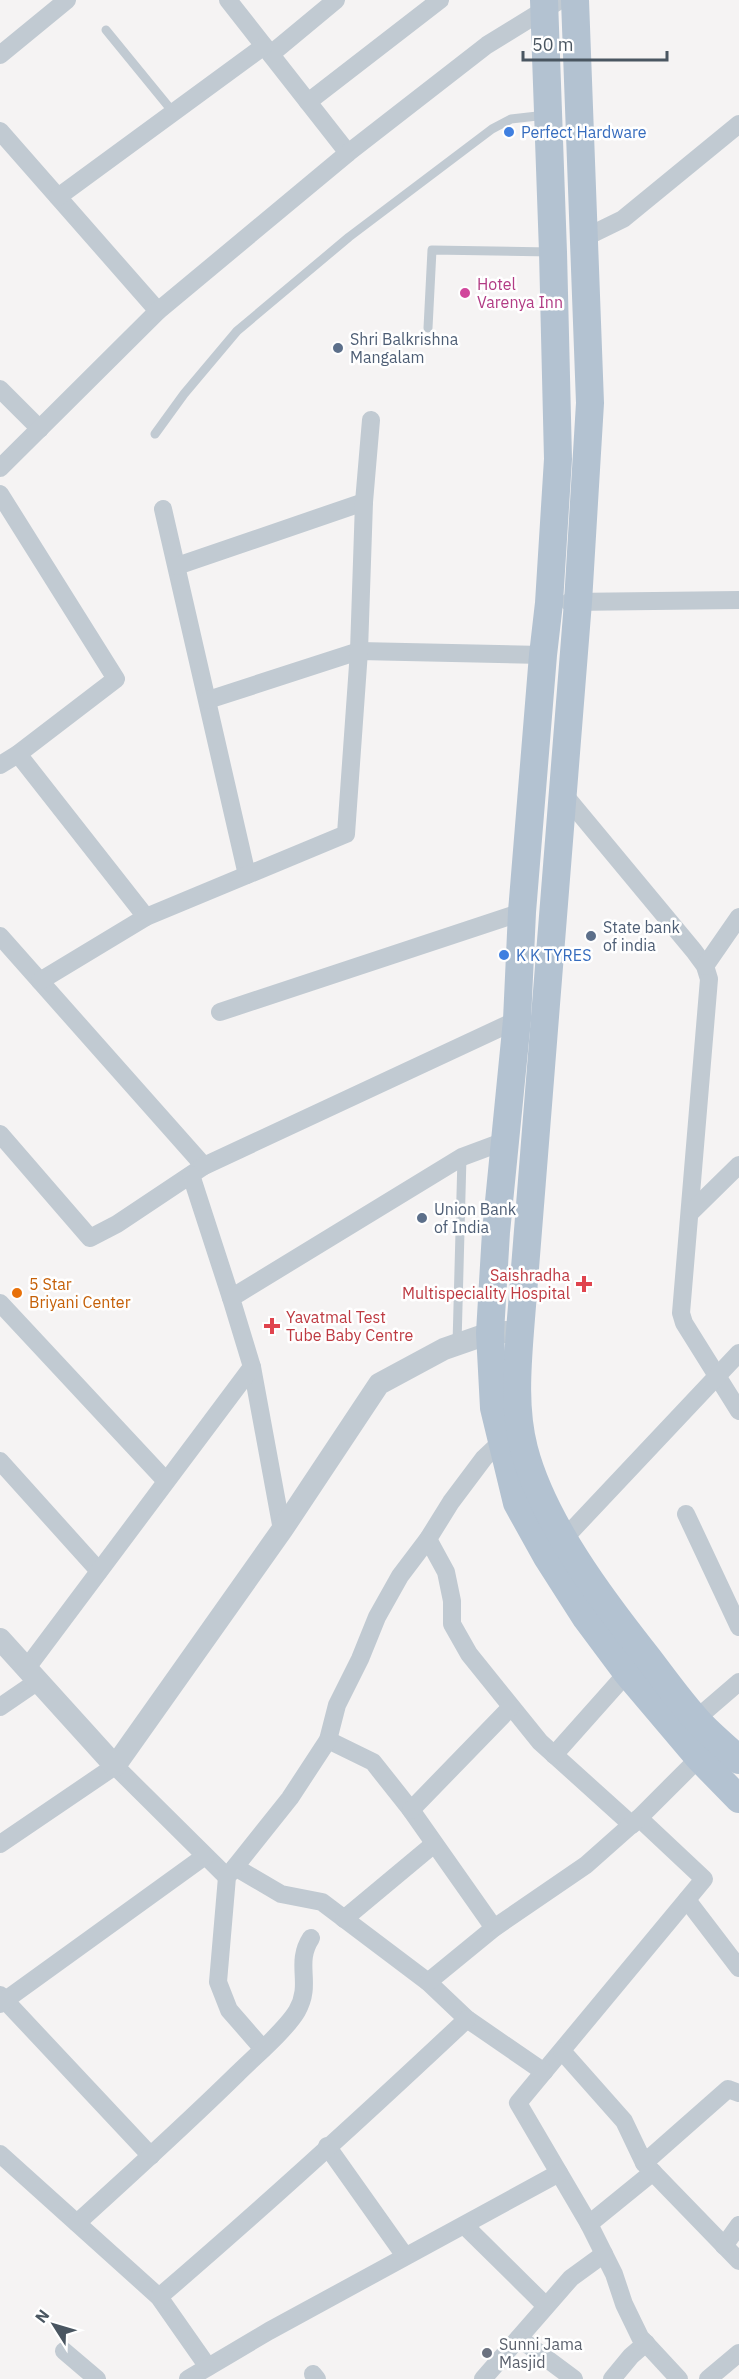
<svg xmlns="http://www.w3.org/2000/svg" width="739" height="2379" viewBox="0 0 739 2379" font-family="'IBM Plex Sans',sans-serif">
<rect width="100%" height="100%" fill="#f5f3f3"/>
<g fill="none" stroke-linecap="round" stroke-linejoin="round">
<!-- service -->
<g stroke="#c1cad2" stroke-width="9">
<path d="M106,30l67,82"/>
<path d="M428,328l4,-78 119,2"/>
<path d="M155,434l29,-40 53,-63 112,-94 143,-108 19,-10 35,-4"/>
<path d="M457,1344l5,-187"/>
</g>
<!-- minor -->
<g stroke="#c1cad2" stroke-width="18">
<path d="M228,0l120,153"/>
<path d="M271,54l65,-54"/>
<path d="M0,55l67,-55"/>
<path d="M308,102l132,-102"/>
<path d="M0,131l158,180"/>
<path d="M58,197l206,-151"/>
<path d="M584,238l39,-19 116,-95"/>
<path d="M0,389l40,40"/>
<path d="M0,468l158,-157 190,-158 139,-108 73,-45"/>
<path d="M0,494l116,185 -98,75 -18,11"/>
<path d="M163,509l84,366"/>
<path d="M177,566l187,-64"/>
<path d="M569,602l170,-2"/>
<path d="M208,700l151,-49 184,4"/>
<path d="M18,754l128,163"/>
<path d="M562,792l132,159 11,15 4,13 -28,334 3,10 55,88"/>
<path d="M0,936l204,230"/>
<path d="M705,966l34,-49"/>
<path d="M40,981l106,-64 200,-83 13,-183 5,-149 7,-82"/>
<path d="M220,1012l302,-100"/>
<path d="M0,1134l90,104 27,-14 87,-58 313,-146"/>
<path d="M191,1175l40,123"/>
<path d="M690,1213l49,-48"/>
<path d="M0,1303l166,178"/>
<path d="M252,1367l30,163"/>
<path d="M0,1461l99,110"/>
<path d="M686,1514l53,113"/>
<path d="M428,1539l18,33 6,29v23l17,30 71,88 92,83"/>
<path d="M558,1545l181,-192"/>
<path d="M26,1669l226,-302 -21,-69 231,-141 43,-16"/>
<path d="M0,1707l38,-26"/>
<path d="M696,1719l43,-37"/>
<path d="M328,1740l45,22 38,48 83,118"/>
<path d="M554,1755l73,-82"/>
<path d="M411,1810l100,-103"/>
<path d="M639,1818l65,61 -186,224 71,121 25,50 10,30 16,33 39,42"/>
<path d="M0,1844l115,-78 112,111"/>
<path d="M235,1867l46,27 41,8 106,80 39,37 77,53"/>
<path d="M687,1900l52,68"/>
<path d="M344,1919l90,-75"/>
<path d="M428,1982l66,-54 92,-63 53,-47 60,-60"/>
<path d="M0,1995l151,161"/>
<path d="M0,2004l205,-148"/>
<path d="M263,2049l-34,-39 -11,-28 9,-105 63,-79 38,-58 9,-35 23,-46 17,-42 23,-41 28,-37 23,-37 33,-44 18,-17"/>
<path d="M562,2051l62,70 20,42 95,98"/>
<path d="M327,2146l78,110"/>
<path d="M0,2154l159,143 49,70"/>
<path d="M644,2163l84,-74 11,4"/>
<path d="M77,2223c54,-49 108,-98 160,-149 17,-17 48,-43 60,-63 16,-28 -3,-47 14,-73"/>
<path d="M589,2224l64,-52"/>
<path d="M465,2226l81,80"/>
<path d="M724,2246l15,-21"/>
<path d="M159,2297c105,-90 207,-183 308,-278"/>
<path d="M519,2338l55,41"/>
<path d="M64,2351l33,28"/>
<path d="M313,2374l4,5"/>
<path d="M188,2379l81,-48 290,-158"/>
<path d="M483,2379l88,-101 33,-24"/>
<path d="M612,2379l19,-23 15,-13"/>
<path d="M708,2379l31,-26"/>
</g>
<!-- tertiary -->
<path stroke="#c1cad2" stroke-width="22" d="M0,1639l115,127 167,-236 97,-146 65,-35 46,-16 30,-2"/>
<!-- primary -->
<g stroke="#b3c2d1" stroke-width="28">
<path d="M544,0l9,252 5,207 -9,144 -6,52 -21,257 -5,108 -21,212 -6,101 4,75 23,95 30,54 39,61 41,55 72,85 40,41"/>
<path d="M575,0l15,403 -12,199 -58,729c-3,39 -6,79 4,118 19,73 78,151 124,209 16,21 31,42 48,61 13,15 29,27 43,41"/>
</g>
</g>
<!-- markers -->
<g fill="#3f7fe0" stroke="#fff" stroke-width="2">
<circle cx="509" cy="132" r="6"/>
<circle cx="504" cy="955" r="6"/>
</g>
<circle fill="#d1479c" stroke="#fff" stroke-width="2" cx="465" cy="293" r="6"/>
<g fill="#5c6f8a" stroke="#fff" stroke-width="2">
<circle cx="338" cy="348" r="6"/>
<circle cx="591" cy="936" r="6"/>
<circle cx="422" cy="1218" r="6"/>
</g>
<g fill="#e0444e" stroke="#fff" stroke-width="2">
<path d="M581 1275h6v6h6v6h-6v6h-6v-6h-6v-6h6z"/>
<path d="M269 1317h6v6h6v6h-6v6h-6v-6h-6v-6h6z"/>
</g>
<circle fill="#e8710a" stroke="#fff" stroke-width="2" cx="17" cy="1293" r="6"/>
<circle fill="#6b7280" stroke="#fff" stroke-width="2" cx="487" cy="2353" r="6"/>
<g text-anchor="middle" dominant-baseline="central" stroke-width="5" stroke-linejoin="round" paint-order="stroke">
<!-- shop labels -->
<g font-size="16" fill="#366cbe" stroke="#fff" text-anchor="start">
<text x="521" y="132">Perfect Hardware</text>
<text x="516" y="955">K K TYRES</text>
</g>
<!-- hotel labels -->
<g font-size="16" fill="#b23c85" stroke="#fff" text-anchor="start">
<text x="477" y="284">Hotel<tspan x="477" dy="18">Varenya Inn</tspan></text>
</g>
<!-- service labels -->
<g font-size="16" fill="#4e5e75" stroke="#fff" text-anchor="start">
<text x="350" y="339">Shri Balkrishna<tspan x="350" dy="18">Mangalam</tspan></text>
<text x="603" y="927">State bank<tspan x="603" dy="18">of india</tspan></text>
<text x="434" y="1209">Union Bank<tspan x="434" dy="18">of India</tspan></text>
</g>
<!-- health labels -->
<g font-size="16" fill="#be3a42" stroke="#fff" text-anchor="end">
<text x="570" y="1275">Saishradha<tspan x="570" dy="18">Multispeciality Hospital</tspan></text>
<text x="286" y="1317" text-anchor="start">Yavatmal Test<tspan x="286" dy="18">Tube Baby Centre</tspan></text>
</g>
<!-- food labels -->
<g font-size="16" fill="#c56008" stroke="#fff" text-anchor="start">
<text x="29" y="1284">5 Star<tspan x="29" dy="18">Briyani Center</tspan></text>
</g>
<!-- worship labels -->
<g font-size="16" fill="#5b616d" stroke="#fff" text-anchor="start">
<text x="499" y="2344">Sunni Jama<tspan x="499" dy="18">Masjid</tspan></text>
</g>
</g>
<!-- north arrow -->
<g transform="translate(54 2325) rotate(307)" stroke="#ffffff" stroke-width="4.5" paint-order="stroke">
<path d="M0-4.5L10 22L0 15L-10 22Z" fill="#4a5661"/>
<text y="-9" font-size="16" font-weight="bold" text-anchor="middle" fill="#4a5661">N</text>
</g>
<!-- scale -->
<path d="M523 51v9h144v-9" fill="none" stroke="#4a5661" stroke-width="3"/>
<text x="532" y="51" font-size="18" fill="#4a5661" stroke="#ffffff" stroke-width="4.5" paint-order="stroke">50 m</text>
</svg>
